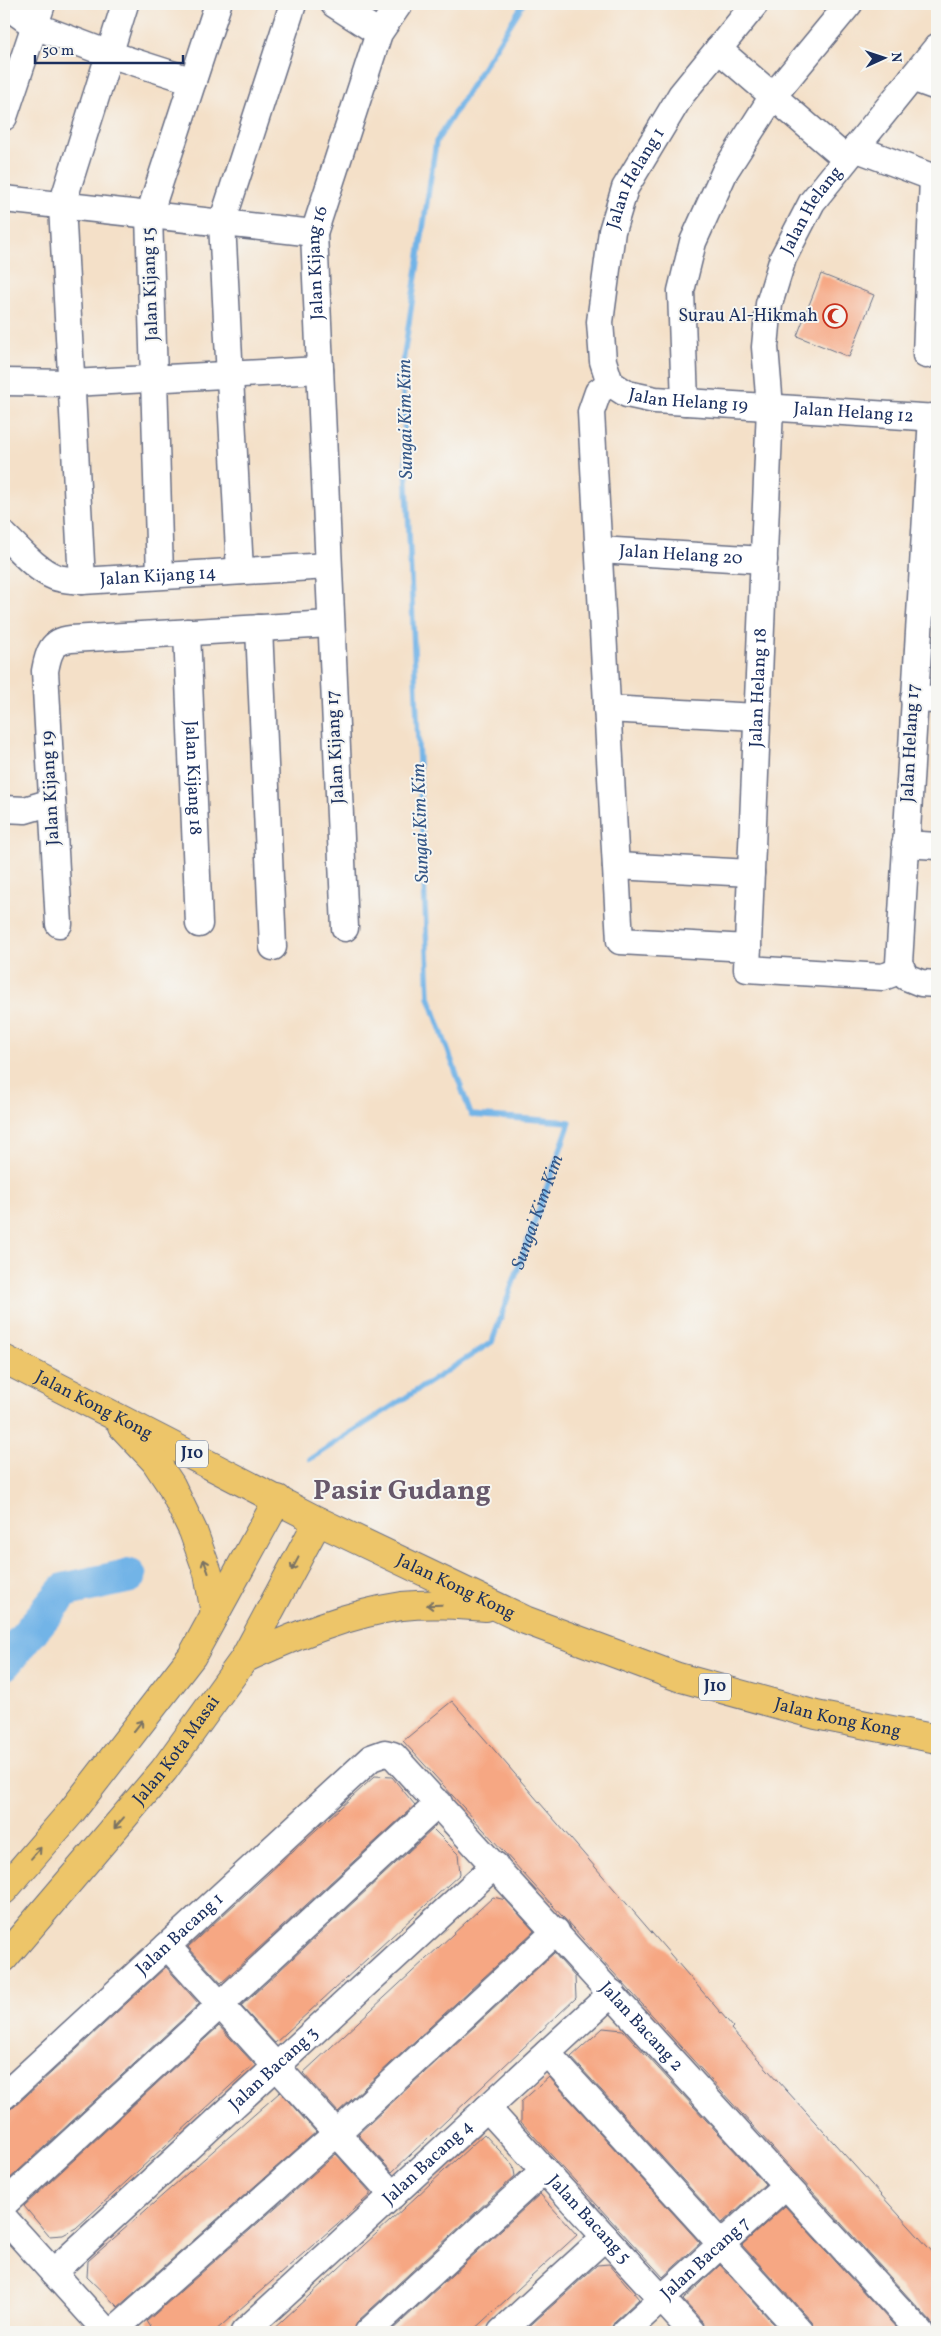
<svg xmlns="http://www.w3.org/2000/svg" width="941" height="2336" viewBox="0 0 941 2336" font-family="Vollkorn,serif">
<rect width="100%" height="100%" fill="#f6f6f2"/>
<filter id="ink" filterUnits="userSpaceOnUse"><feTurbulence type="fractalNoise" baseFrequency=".02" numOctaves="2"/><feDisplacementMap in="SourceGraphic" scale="10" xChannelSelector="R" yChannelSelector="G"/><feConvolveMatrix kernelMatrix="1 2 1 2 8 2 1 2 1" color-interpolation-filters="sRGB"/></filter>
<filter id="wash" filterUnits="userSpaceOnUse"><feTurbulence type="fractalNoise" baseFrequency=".0096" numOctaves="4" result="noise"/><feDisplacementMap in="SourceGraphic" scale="20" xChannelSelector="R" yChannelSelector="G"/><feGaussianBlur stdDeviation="1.12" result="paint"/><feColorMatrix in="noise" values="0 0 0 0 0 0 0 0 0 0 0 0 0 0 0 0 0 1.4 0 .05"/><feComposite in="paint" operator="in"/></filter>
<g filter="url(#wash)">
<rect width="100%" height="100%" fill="#f4e0c8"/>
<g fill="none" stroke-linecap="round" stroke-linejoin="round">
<!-- stream -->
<path stroke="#72b4e7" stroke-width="5.5" id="s1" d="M310,1459l182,-117 78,-220 -99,-7 -42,-118 -27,-628 34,-227 87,-138"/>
<!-- river -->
<path stroke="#72b4e7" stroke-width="35" d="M4,1663l61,-73 64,-14"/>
</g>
<g id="blocks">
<!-- building -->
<g fill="#f6a783">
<path d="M821,274l53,21 -25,62 -52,-21z"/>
<path d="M452,1701l281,326 -2,2 206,228v75h-2l-4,-10 -528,-581z"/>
<path d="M375,1776l17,1 23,28 -194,178 -33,-36z"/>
<path d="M433,1829l25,25 2,20 -185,169 -34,-37z"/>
<path d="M493,1897l13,3 28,31 -196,181 -35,-39z"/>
<path d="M554,1953l21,24 1,21 -184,174 -34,-38z"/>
<path d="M166,1967l33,37 -194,179 -1,-72 10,-4z"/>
<path d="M219,2026l35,38 -178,164 -13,7 -14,1 -25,-30z"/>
<path d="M603,2028l20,2 142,154 -43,39 -151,-166z"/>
<path d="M549,2077l151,166 -37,34 -142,-155v-20z"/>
<path d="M280,2092l36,40 -198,175 -31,-30 1,-16z"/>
<path d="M484,2134l29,31 2,11 -157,145 -5,11h-83z"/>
<path d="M336,2154l34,38v3l-156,137h-60l-7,-11z"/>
<path d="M540,2194l37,41 -106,97h-81z"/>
<path d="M785,2206l115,126h-84l-4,-10 -70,-77z"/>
<path d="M609,2264l30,35 -24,22 -5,11h-87l74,-67z"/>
<path d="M720,2265l61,67h-73l-5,-10 -20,-22z"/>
</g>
</g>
</g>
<g filter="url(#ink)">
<use href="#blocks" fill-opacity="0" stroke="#676d83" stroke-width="1"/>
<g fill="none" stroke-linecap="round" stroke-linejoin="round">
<!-- minor casing -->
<g stroke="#676d83" stroke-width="29">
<g id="minor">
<path d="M4,4l31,22 74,28 84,27"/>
<path d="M334,4l45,29"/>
<path d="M718,49l128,110"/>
<path d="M912,78l25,9"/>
<path d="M4,117l38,-113"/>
<path d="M855,148l82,31"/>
<path d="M4,199l310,34"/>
<path d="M926,355l7,-177"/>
<path d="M4,382l68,1 248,-13"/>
<path d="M610,383l-12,9 -7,20 29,529 128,7"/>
<path id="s2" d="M610,383l-7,-22 -3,-39 12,-91 13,-43 56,-93 74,-91"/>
<path id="s3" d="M610,383l17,11 28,6 282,18"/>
<path d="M685,402l-4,-111 12,-49 32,-71 48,-75 76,-92"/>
<path d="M932,417l-33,546 7,14 15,6 16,1"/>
<path id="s4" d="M4,535c15,14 31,34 51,42 8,3 19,3 27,4l246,-15"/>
<path id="s5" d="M599,550l165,10"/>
<path d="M240,571l-18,-348 71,-219"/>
<path d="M160,575l-11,-360 69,-211"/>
<path d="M82,581l-20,-376 63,-201"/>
<path d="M259,628l14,319"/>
<path id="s6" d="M187,632l12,292"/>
<path d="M914,699l23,1"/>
<path d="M607,709l150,8"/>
<path d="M4,809l21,1 27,-8"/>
<path d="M905,844l32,2"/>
<path d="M616,866l135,7"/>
<path d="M59,924l-14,-253c3,-17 6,-30 26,-32l259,-15"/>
<path id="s7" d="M345,928l-31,-695 65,-200 20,-29"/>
<path id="s8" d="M902,970l-19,7 -136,-8 23,-562 -5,-60 4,-43 14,-46 29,-56 125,-155"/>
<path d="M167,1946l226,249"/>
<path d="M547,2053l254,279"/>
<path id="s9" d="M4,2096l367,-338 14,-5 8,2 527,577"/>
<path id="s10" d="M487,2108l205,224"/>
<path d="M4,2204l435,-401"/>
<path d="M4,2218l103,114"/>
<path id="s11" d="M53,2272l442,-407"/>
<path d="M112,2332l225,-199 219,-202"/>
<path id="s12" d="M244,2332l368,-339"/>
<path d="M368,2332l176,-162"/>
<path d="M501,2332l104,-95"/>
<path id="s13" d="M625,2332l161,-147"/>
</g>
</g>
<!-- major casing -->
<g stroke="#676d83" stroke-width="30">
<g id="major">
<path id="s14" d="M4,1359l314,162 207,99 153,57 138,38 121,24"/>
<path d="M122,1426l33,35 16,24 22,46 15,42 7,41"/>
<path d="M244,1659c50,-23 103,-45 158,-53 28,-3 56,-1 84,1"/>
<path d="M4,1890l68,-79 120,-155 86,-157"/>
<path id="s15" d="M4,1958l160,-188 80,-111 74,-138"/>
</g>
</g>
<!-- minor -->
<use href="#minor" stroke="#fff" stroke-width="26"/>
<!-- major -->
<use href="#major" stroke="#edc569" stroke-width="28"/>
</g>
<!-- one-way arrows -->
<defs><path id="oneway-shaft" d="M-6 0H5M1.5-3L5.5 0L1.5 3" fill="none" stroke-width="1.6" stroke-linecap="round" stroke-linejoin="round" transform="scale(1.25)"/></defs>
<g stroke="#797263">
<use href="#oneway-shaft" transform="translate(295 1564) rotate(118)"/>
<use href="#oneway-shaft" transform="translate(206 1566) rotate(-110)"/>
<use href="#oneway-shaft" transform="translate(434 1605) rotate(178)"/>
<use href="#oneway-shaft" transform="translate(138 1726) rotate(-52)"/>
<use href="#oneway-shaft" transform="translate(119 1823) rotate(131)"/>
<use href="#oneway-shaft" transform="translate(36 1853) rotate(-49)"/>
</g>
</g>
<!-- icons -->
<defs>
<g id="mosque-ring" transform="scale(1.25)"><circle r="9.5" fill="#f6f6f2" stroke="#c8321e" stroke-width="1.5"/><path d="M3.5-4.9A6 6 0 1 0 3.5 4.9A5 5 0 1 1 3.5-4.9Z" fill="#c8321e"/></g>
</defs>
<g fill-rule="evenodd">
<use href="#mosque-ring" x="835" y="316"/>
</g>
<g text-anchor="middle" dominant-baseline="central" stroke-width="4" stroke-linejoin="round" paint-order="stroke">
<!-- shield labels -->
<g fill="#f6f6f2" stroke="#5d6b8a" stroke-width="1">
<rect x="176" y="1440.5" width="32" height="27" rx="4"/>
<rect x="699" y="1673.5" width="32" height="27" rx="4"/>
</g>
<g font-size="16" font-weight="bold" fill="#1b2f5e">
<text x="192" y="1454">J10</text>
<text x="715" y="1687">J10</text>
</g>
<!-- street labels -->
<g font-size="18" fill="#1b2f5e" stroke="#f6f6f2">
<text stroke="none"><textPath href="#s2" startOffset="212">Jalan Helang 1</textPath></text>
<text stroke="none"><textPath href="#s8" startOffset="926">Jalan Helang</textPath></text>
<text stroke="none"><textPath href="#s7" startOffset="666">Jalan Kijang 16</textPath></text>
<text transform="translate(151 284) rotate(-92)">Jalan Kijang 15</text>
<text stroke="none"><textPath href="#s3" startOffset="82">Jalan Helang 19</textPath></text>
<text stroke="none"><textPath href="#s3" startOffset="248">Jalan Helang 12</textPath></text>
<text stroke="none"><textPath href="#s5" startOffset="82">Jalan Helang 20</textPath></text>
<text stroke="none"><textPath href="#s4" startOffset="170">Jalan Kijang 14</textPath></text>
<text stroke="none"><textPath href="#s8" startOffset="438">Jalan Helang 18</textPath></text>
<text transform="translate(911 743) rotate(-87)">Jalan Helang 17</text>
<text transform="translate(336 747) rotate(-93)">Jalan Kijang 17</text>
<text stroke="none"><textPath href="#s6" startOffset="146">Jalan Kijang 18</textPath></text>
<text transform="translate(51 788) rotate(-93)">Jalan Kijang 19</text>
<text stroke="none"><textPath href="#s14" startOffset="101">Jalan Kong Kong</textPath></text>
<text stroke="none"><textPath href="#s14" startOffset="506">Jalan Kong Kong</textPath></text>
<text stroke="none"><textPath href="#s14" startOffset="911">Jalan Kong Kong</textPath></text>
<text stroke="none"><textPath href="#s15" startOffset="270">Jalan Kota Masai</textPath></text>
<text stroke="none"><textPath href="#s9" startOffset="239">Jalan Bacang 1</textPath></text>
<text stroke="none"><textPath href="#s9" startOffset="890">Jalan Bacang 2</textPath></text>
<text stroke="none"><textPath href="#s11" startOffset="300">Jalan Bacang 3</textPath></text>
<text stroke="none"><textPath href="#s12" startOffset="250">Jalan Bacang 4</textPath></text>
<text stroke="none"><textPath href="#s10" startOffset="151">Jalan Bacang 5</textPath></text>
<text stroke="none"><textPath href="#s13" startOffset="109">Jalan Bacang 7</textPath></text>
</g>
<!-- poi labels -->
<g font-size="18" fill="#1b2f5e" stroke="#f6f6f2" text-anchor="end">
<text x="818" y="316">Surau Al-Hikmah</text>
</g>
<!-- water labels -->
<g font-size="19" font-style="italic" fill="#355787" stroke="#f6f6f2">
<text transform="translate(406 419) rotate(-91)">Sungai Kim Kim</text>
<text transform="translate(421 823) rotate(-92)">Sungai Kim Kim</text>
<text stroke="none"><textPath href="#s1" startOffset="354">Sungai Kim Kim</textPath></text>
</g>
<!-- town labels -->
<g font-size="28" font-weight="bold" fill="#68596b" stroke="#f6f6f2">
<text x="402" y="1491">Pasir Gudang</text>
</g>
</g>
<!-- margin -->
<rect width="941" height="2336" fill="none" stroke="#f6f6f2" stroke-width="20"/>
<!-- north arrow -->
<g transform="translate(884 58) rotate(87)" stroke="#f6f6f2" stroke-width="4" paint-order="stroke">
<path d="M0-4L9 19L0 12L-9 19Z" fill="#1b2f5e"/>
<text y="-8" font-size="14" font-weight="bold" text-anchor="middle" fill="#1b2f5e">N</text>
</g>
<!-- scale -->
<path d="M35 55v8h148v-8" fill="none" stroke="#1b2f5e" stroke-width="2.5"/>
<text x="42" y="55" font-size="15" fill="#1b2f5e" stroke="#f6f6f2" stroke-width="4" paint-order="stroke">50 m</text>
</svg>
